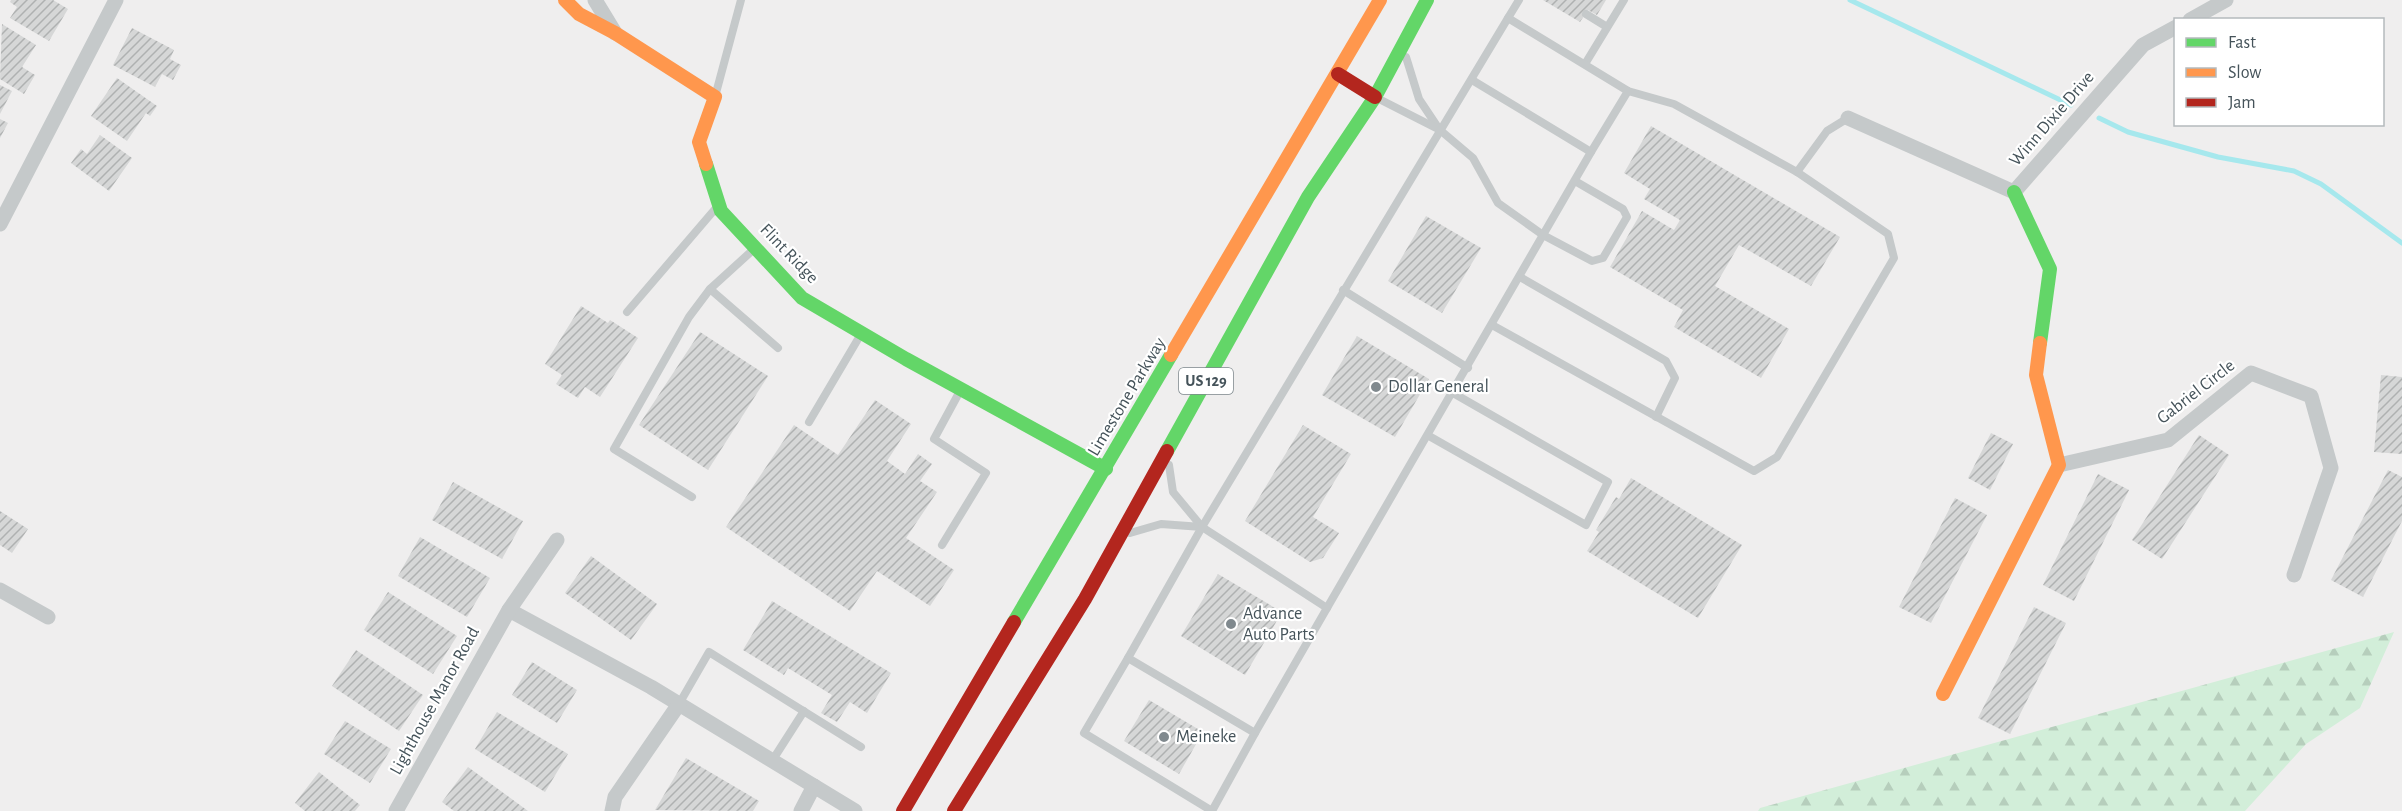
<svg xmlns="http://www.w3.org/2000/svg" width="2402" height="811" viewBox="0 0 2402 811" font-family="'Alegreya Sans',sans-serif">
<defs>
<pattern id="forest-firs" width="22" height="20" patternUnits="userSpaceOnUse" patternTransform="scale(1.5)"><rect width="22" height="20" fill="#d2eed9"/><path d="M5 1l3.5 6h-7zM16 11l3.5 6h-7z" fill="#b6cebc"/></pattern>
<pattern id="building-hatch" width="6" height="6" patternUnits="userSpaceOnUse" patternTransform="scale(1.5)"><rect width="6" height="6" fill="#d6d7d7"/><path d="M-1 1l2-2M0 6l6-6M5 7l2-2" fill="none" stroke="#afb1b1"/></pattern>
</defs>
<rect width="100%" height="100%" fill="#efeeee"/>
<!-- forest -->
<path fill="url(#forest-firs)" d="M2394,632l-34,76 -54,36 -61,67h-487l2,-3z"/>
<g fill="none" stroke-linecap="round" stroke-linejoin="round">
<!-- stream -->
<g stroke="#a6e8ed" stroke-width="5">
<path d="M1850,0l221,105"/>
<path d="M2099,118l29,14 90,25 76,14 27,13 81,59"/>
</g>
</g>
<!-- building -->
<g fill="url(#building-hatch)">
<path d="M11,0h42l15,9 -19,32 -39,-23 7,-11 -7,-5z"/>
<path d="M1543,0h63l-9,15 -9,-5 -8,12z"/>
<path d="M2,24l34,21 -14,22 13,8 -11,19 -24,-15z"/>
<path d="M132,28l42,22 -4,9 11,6 -8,15 -11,-6 -7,13 -42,-22z"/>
<path d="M117,78l40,28 -7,10 -4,-3 -19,28 -36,-25z"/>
<path d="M0,85l12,6 -12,23z"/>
<path d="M0,119l8,4 -8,15z"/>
<path d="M1651,126l189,111 -29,49 -72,-41 -24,41 74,43 -28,49 -87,-51 9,-17 -73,-43 32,-56 32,19 6,-10 -36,-21 6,-10 -26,-16z"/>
<path d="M100,135l32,23 -23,33 -38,-28 10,-14 6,5z"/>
<path d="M1426,216l55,32 -39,65 -54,-32z"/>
<path d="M581,306l27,17 2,-3 28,18 -38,59 -15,-10 -7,11 -22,-14 6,-9 -17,-11z"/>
<path d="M700,332l68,44 -60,94 -69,-45z"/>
<path d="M1357,336l72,43 -34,58 -73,-42z"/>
<path d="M2381,375l21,2v77l-28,-2z"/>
<path d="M875,400l36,24 -24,37 18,13 13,-20 14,10 -12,17 17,11 -31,46 48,32 -24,36 -53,-35 -27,40 -124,-84 68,-102 44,30z"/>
<path d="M1303,425l48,29 -38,63 26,16 -16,25 -13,4 -65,-41z"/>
<path d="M1991,433l22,11 -23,46 -22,-12z"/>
<path d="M2199,435l30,20 -67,104 -30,-19z"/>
<path d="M2388,470l14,7v44l-39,76 -32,-17z"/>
<path d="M2098,474l31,16 -55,111 -31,-16z"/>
<path d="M1631,478l111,67 -44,73 -111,-67 12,-19 -3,-2 20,-33 3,2z"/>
<path d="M453,482l70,39 -21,38 -70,-39z"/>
<path d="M1955,498l32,17 -56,108 -32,-16z"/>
<path d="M0,511l28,18 -16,24 -12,-8z"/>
<path d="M420,537l70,41 -23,39 -69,-41z"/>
<path d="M591,556l66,48 -26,36 -66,-47z"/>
<path d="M1218,574l64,38 -37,63 -64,-39z"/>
<path d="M388,592l69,44 -24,38 -69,-44z"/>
<path d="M772,601l119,72 -24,40 -17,-11 -13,20 -16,-9 11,-18 -44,-27 -4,7 -41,-25z"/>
<path d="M2034,607l32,16 -56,111 -32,-16z"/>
<path d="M356,650l67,45 -24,36 -67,-45z"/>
<path d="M532,662l45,28 -20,33 -45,-28z"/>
<path d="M1149,700l54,32 -24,42 -55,-33z"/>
<path d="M497,712l71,42 -23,38 -70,-43z"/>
<path d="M345,721l46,28 -21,34 -46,-29z"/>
<path d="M686,758l73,43 -6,10 -98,-1z"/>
<path d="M468,767l60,44h-74l-12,-9z"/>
<path d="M319,772l41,33 -5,6h-50l-10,-8z"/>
</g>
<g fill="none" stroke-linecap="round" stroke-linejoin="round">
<!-- lane -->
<g stroke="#c5c9ca" stroke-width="8">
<path d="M1586,14l21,13"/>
<path d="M1508,18l11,-18"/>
<path d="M1406,57l13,42 20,30"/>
<path d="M1585,64l39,-64"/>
<path d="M1472,80l119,72 37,-61"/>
<path d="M716,93l25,-93"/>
<path d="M1379,99l61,31 33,28 25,45 45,32 49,26 11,-3 24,-41 -4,-8 -48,-28"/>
<path d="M1797,172l30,-41 21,-13"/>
<path d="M1520,277l146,84 9,17 -19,39"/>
<path d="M710,289l68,59"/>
<path d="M1343,290l125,78"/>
<path d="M627,312l89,-104"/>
<path d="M809,422l52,-88"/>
<path d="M1429,436l157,89 22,-43 -155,-89"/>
<path d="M1169,465l4,27 29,35 125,81 264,-456"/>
<path d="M692,497l-78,-48 75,-132 21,-28 44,-40"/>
<path d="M1130,533l31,-9 41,3"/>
<path d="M942,545l44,-72 -52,-34 26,-48"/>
<path d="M1327,608l-72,125 -127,-75 74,-131 306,-509 120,73 46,13 123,68 91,62 6,24 -117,199 -23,14 -262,-146"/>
<path d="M1128,658l-44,75 128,78 43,-78"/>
<path d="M679,704l30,-52 152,95"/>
<path d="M772,761l32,-50"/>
</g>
<!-- street -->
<g stroke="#c5c9ca" stroke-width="15">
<path d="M595,0l20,33"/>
<path d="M2190,20l36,-20"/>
<path d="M1848,118l166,74 129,-147 33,-18"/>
<path d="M0,224l116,-224"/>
<path d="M2059,465l109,-25 83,-67 60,23 20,72 -37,107"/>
<path d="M0,590l48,27"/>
<path d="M509,610l142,77 204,124"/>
<path d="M396,811l113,-201 48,-70"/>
<path d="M612,811l3,-14 64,-93"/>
<path d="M801,811l13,-25"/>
</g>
<!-- fast -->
<g stroke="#63d668" stroke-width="14">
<path d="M706,164l15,47 81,87 104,61 200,110"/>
<path d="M2014,192l36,77 -10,74"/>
<path d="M1167,451l141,-254 67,-100 52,-97"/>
<path d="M1014,622l157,-267"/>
</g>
<!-- slow -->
<g stroke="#ff974d" stroke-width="14">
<path d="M565,0l14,14 36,19 100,64 -16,45 7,22"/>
<path d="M1171,355l209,-355"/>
<path d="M1943,694l116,-229 -23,-90 4,-32"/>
</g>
<!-- jam -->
<g stroke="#b3261e" stroke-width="14">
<path d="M1338,74l37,23"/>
<path d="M903,811l111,-189"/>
<path d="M954,811l131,-212 82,-148"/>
</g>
</g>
<!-- markers -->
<g fill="#80898e" stroke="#fff" stroke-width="2">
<circle cx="1376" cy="387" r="6"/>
<circle cx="1231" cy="624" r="6"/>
<circle cx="1164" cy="737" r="6"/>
</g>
<g text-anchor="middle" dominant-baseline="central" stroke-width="4.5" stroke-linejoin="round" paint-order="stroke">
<!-- shield labels -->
<rect fill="#fff" stroke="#7d878c" stroke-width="1.5" x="1179" y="368" width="54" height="26" rx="4.5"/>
<g font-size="16" font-weight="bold" fill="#45535a">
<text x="1206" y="381">US 129</text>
</g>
<!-- street labels -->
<g font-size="18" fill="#45535a" stroke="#fff">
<text transform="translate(2052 119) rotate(-49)">Winn Dixie Drive</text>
<text transform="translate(789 254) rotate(46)">Flint Ridge</text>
<text transform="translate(2196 392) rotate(-38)">Gabriel Circle</text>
<text transform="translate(1127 397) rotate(-59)">Limestone Parkway</text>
<text transform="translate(435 701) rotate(-61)">Lighthouse Manor Road</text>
</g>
<!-- poi labels -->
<g font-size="18" fill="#45535a" stroke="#fff" text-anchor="start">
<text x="1388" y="387">Dollar General</text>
<text x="1243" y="614">Advance<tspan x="1243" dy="21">Auto Parts</tspan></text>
<text x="1176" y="737">Meineke</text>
</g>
</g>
<!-- legend -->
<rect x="2174" y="18" width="210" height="108" fill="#ffffff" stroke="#b5babd" stroke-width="1.5"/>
<rect x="2186" y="38" width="30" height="9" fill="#63d668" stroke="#b5babd" stroke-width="1.5"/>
<text x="2228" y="48" font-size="18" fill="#45535a">Fast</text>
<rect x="2186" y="68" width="30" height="9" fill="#ff974d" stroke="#b5babd" stroke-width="1.5"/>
<text x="2228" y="78" font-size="18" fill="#45535a">Slow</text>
<rect x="2186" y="98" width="30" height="9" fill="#b3261e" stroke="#b5babd" stroke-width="1.5"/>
<text x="2228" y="108" font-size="18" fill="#45535a">Jam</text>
</svg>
